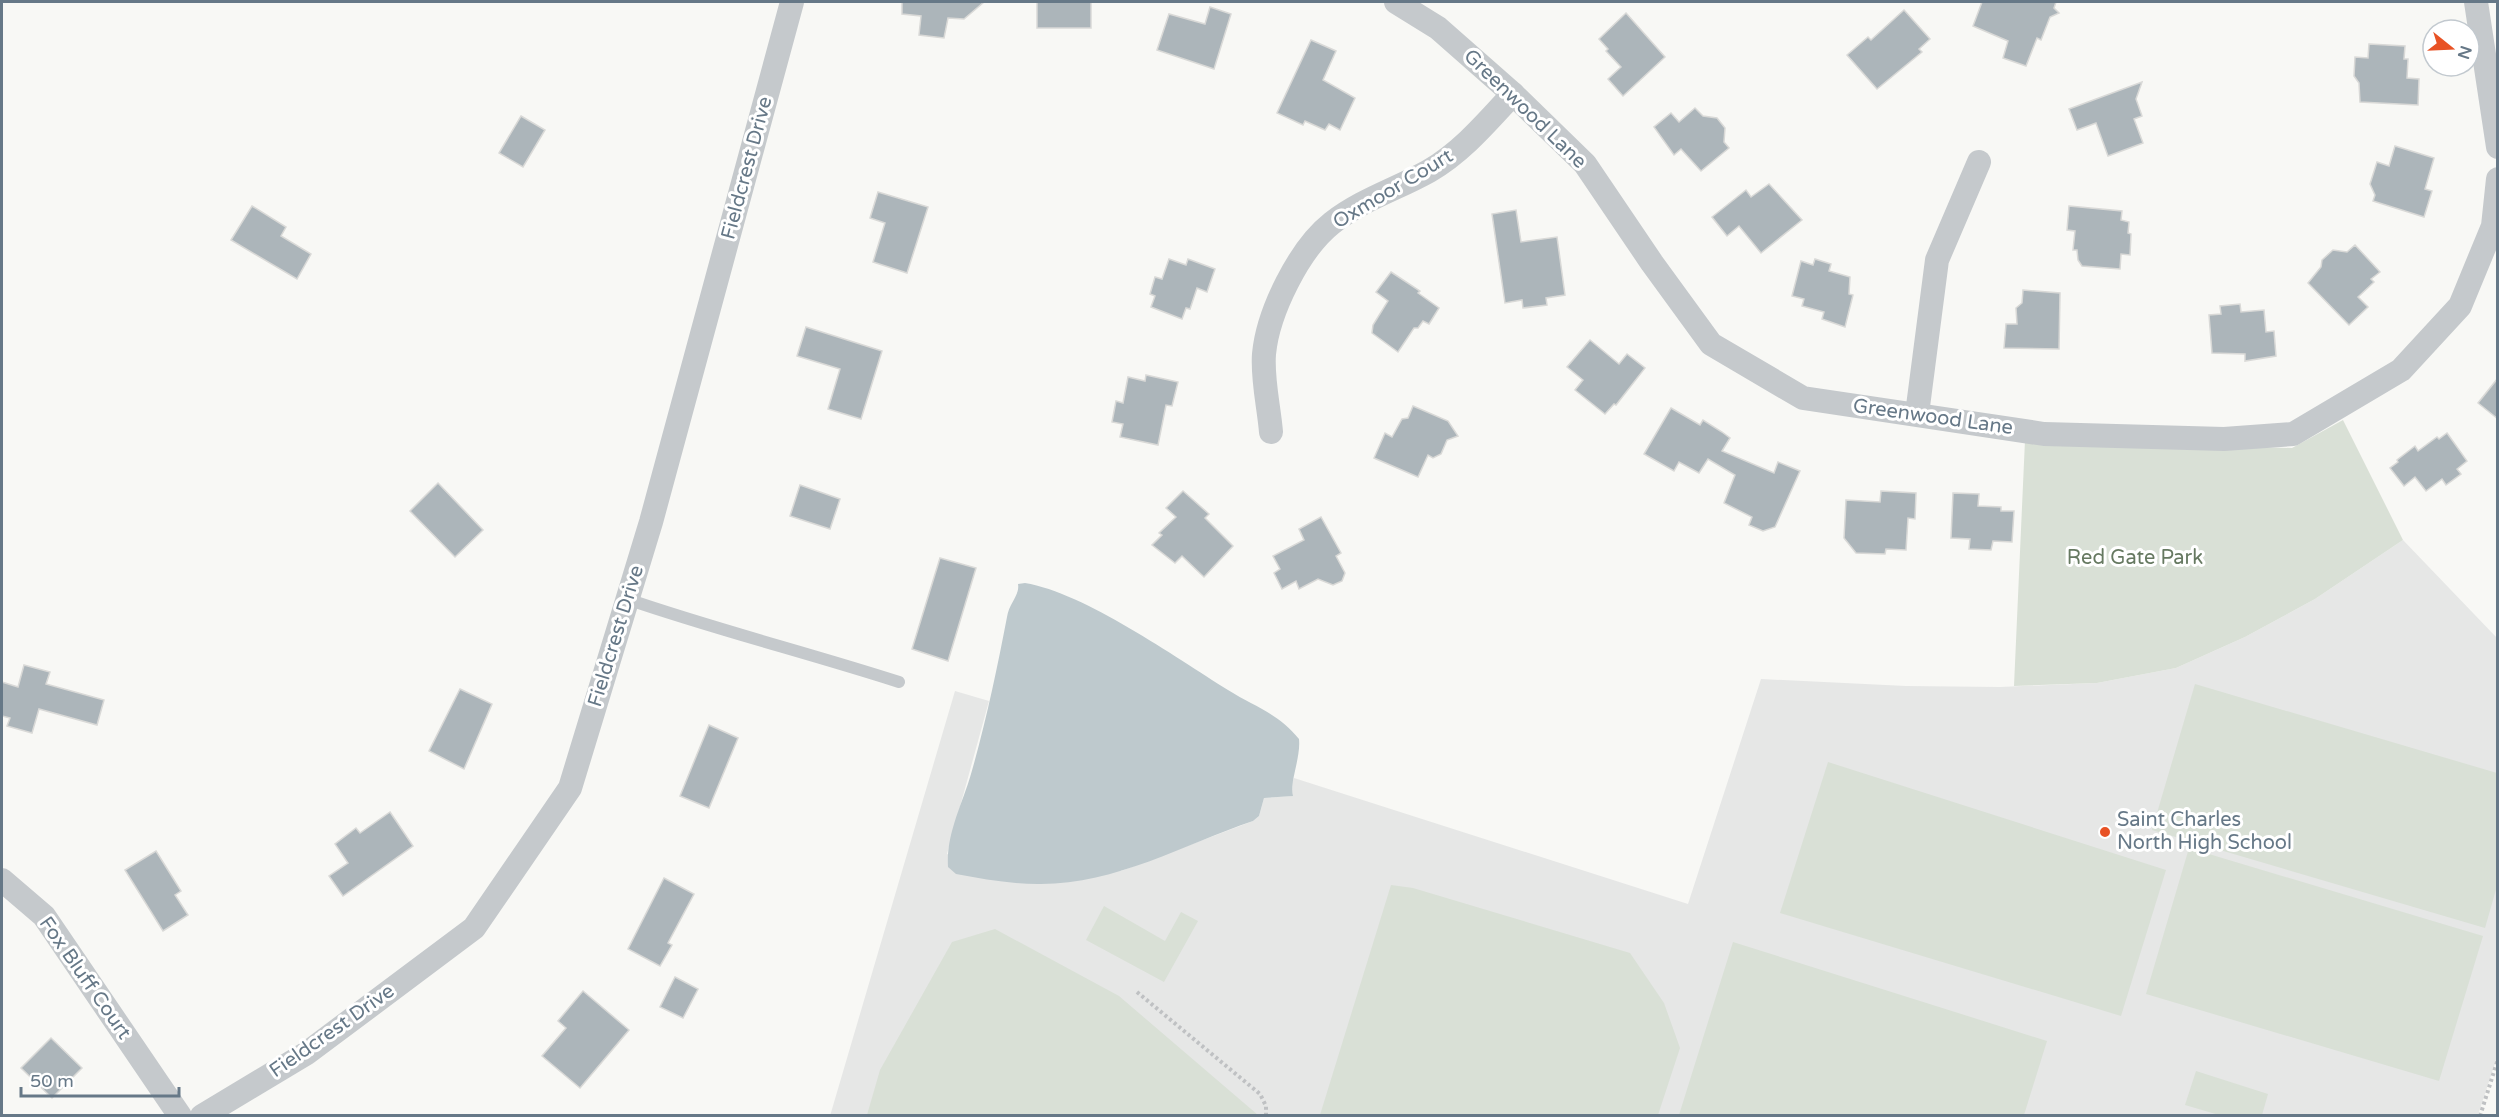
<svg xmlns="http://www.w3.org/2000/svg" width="2499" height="1117" viewBox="0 0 2499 1117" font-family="'Varela Round',sans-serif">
<rect width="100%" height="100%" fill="#f8f8f5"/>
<!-- built -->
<path fill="#e6e7e6" d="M2403,540l94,98 1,416 -20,61 -1648,1 125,-425 34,10 -42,153 174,17 132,-50 6,-5 5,-18 28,-2 -2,-8 4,-10 394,126 73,-225 145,7 94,1 97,-4 79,-15 69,-31 70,-38z"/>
<!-- green -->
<g fill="#d9e0d6">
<path d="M2343,420l60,120 -88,59 -70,38 -69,31 -79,15 -83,3 11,-246 267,8z"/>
<path d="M2195,684l302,89v113l-12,42 -333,-98z"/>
<path d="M1828,762l338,108 -45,146 -341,-103z"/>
<path d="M2189,848l294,88 -44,145 -293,-87z"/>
<path d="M1391,885l22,3 217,65 34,50 16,45 -22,67h-338z"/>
<path d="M1104,906l61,35 16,-29 17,9 -34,61 -78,-42z"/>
<path d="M995,929l124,67 139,119h-391l13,-45 72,-128z"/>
<path d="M1733,942l314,99 -23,74h-345z"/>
<path d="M2196,1071l72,23 -6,21h-43l-34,-10z"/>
</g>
<!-- water -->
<path fill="#bec9cd" d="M1025,583c60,10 150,74 203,107 27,17 50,23 71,49 2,19 -10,44 -6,57l-29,2 -5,18 -6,5c-70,24 -139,64 -215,63 -27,0 -55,-5 -82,-10l-8,-7c-2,-33 14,-62 23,-93 15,-52 26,-105 36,-157 2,-14 13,-22 11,-33z"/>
<!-- building -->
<g fill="#acb5ba" stroke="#d9d9d7" stroke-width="1.5">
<path d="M902,2h82l-20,17 -16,-1 -4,20 -25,-3 2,-19 -19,-2z"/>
<rect x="1037" y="2" width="54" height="26"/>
<path d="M1982,2h74l-2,6 5,5 -9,4 -9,23 -4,-2 -11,28 -23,-8 5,-17 -35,-15z"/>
<path d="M1210,7l21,7 -17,55 -57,-19 12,-36 36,10z"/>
<path d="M1904,10l26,29 -11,10 3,3 -45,37 -30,-34 21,-18 3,3z"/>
<path d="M1626,13l39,44 -42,39 -15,-17 13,-12 -15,-16 2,-2 -9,-10z"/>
<path d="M1311,40l25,11 -13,29 32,18 -15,32 -11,-6 -4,6 -20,-9 -2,4 -26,-12z"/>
<path d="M2369,44l36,2 -1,13h4l-1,19 12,1 -1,26 -58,-3 -1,-19 -5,-7 1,-19 13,1z"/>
<path d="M2142,82l-6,17 6,17 -8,3 9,24 -35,13 -12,-33 -19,7 -8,-21z"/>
<path d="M1695,108l8,8 14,2 8,10 -1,14 5,6 -28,23 -20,-22 -7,6 -20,-28 17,-14 8,9z"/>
<path d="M521,116l24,14 -22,37 -24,-14z"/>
<path d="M2395,146l39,12 -9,31 7,2 -8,26 -51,-16 2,-6 -5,-11 7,-22 12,4z"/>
<path d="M1769,184l33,36 -41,33 -22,-27 -12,10 -15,-19 34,-27 5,7z"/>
<path d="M878,192l50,15 -21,66 -34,-11 12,-39 -15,-5z"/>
<path d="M252,206l34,21 -5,9 30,18 -14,25 -66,-39z"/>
<path d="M2069,206l53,5 -1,9 8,2 -1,11 3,1 -1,21 -9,-1 -1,15 -38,-3 -4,-6 -1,-10h-4l2,-19 -8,-1z"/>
<path d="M1516,210l5,32 36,-5 8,58 -19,3 1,7 -24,3 -1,-8 -17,3 -13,-89z"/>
<path d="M2355,245l25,27 -9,7 3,3 -16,15 10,10 -19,18 -41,-42 13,-16 1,-7 11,-10 14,2z"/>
<path d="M1169,259l17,6 2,-6 27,10 -8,23 -10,-4 -7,21 -4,-1 -4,11 -31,-12 4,-11 -5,-2 5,-17 7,2z"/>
<path d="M1815,259l16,5 -2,7 21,6 -1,17 4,1 -8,32 -23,-8 2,-7 -22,-6 2,-7 -12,-3 9,-35 12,4z"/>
<path d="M1391,272l29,19 -2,2 21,15 -10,16 -6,-3 -5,7h-4l-16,24 -26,-19 1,-8 15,-24 -12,-9z"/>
<path d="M2023,290l37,3 -1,56 -55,-1 2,-24h11l-1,-16 6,-5z"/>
<path d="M2240,304l1,8 23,-2 2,22 8,-1 2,25 -31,5v-7l-33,-1 -3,-38 12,-1 -1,-8z"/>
<path d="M806,327l76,24 -21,68 -33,-10 12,-40 -43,-13z"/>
<path d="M1590,340l29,24 8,-10 18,14 -29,37 -2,-1 -9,10 -30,-24 8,-10 -16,-13z"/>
<path d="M1146,375l32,7 -6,24 -6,-1 -8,40 -38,-8 3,-13 -11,-2 4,-21 7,2 5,-26 17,4z"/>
<path d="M2498,378v41l-20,-16z"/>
<path d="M1413,406l35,15 10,15 -11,4 -6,14 -8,4 -5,-3 -10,22 -44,-19 11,-25 7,4 10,-18 6,-1z"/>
<path d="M1671,408l29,17 3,-5 19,12 8,6 -8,13 52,22 4,-11 22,9 -25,56 -12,4 -14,-6 3,-8 -28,-14 11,-28 -27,-16 -9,14 -20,-11 -5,9 -30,-17z"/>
<path d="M2447,433l20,28 -10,8 4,5 -15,11 -4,-6 -16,12 -11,-14 -11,9 -14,-18 8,-6 -1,-2 18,-14 3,5 19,-14 2,2z"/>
<path d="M438,483l45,47 -28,27 -45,-46z"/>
<path d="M800,485l40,14 -10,30 -40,-13z"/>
<path d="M1183,491l26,23 -4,4 28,28 -29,31 -22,-21 -7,7 -23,-18 10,-10 -3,-2 17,-16 -10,-9z"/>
<path d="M1881,491l35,2 -1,26 -7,-1 -2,32 -20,-1 -1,5 -29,-1 -12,-15 2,-38 34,2z"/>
<path d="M1953,493l26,1 -1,12 23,1v4h13l-2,31 -19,-1 -2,9 -22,-1 1,-10 -19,-1z"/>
<path d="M1321,517l20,36 -5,3 9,17 -3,8 -9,4 -15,-6 -19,10 -3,-8 -14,8 -8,-16 6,-4 -7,-13 31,-16 -5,-11z"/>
<path d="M940,558l36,10 -28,93 -36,-12z"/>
<path d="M24,665l26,7 -4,12 58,16 -7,25 -58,-16 -7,24 -25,-7 3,-8 -8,-2v-34l16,5z"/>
<path d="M460,689l32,15 -28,65 -35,-18z"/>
<path d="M709,725l29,13 -29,70 -29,-12z"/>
<path d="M390,812l23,34 -70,50 -14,-20 19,-13 -13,-19 21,-16 4,5z"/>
<path d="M156,851l25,40 -6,4 13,20 -25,16 -38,-61z"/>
<path d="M664,878l30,16 -26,49 4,2 -12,21 -32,-17z"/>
<path d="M675,977l23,12 -15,29 -23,-11z"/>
<path d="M583,991l46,39 -49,58 -38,-32 24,-28 -8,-7z"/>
<path d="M51,1038l31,30 -30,30 -31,-30z"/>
</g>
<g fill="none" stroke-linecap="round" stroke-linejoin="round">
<!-- path -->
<g stroke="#bfc1c3" stroke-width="4" stroke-dasharray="3 3" stroke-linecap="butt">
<path d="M1137,992l123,102 6,12v10"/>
<path d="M2480,1116l18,-57"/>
</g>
<!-- lane -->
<path stroke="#c5c9cc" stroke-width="12" d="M627,599c90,31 182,54 272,83"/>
<!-- street -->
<g stroke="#c5c9cc" stroke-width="24">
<path d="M1396,2l42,26 75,66 72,70 67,99 59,81 92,54 241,36 180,5 69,-5 108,-64 59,-64 33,-80 5,-47"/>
<path d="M2476,2l22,145"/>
<path d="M1917,414l20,-154 42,-98"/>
<path d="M1271,432c-2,-25 -9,-53 -7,-78 4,-42 35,-105 68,-131 29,-23 65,-34 97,-52 33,-19 58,-49 84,-77"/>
<path d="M2,880l42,36 136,200"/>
<path d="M202,1116l105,-63 167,-125 96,-140 81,-266 141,-520"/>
</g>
</g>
<!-- markers -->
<circle fill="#e85225" stroke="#fff" stroke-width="2" cx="2105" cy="832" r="6"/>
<g text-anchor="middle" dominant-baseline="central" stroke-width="6" stroke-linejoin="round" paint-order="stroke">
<!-- street labels -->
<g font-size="20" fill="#667887" stroke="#fff">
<text transform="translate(1525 109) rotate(44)">Greenwood Lane</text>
<text transform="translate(747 168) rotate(-75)">Fieldcrest Drive</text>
<text transform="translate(1393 189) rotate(-31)">Oxmoor Court</text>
<text transform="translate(1933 417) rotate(8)">Greenwood Lane</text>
<text transform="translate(616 636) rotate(-73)">Fieldcrest Drive</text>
<text transform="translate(85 978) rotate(55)">Fox Bluff Court</text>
<text transform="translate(332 1031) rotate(-35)">Fieldcrest Drive</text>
</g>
<!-- park labels -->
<g font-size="20" fill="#667961" stroke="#fff">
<text x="2135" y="558">Red Gate Park</text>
</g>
<!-- poi labels -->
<g font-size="20" fill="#667887" stroke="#fff" text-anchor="start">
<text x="2117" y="820">Saint Charles<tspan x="2117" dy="23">North High School</tspan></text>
</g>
</g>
<!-- border -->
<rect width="2499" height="1117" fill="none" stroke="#667887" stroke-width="6"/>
<!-- north arrow -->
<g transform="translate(2451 48) rotate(108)"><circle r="28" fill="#ffffff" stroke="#c2c9cf" stroke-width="1.5"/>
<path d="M0-4.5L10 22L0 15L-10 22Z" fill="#e85225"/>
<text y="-9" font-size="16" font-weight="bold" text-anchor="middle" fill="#667887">N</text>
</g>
<!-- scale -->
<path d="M21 1087v9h158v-9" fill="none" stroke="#667887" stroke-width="3"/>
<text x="30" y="1087" font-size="18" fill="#667887" stroke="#ffffff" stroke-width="4.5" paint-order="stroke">50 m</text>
</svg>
